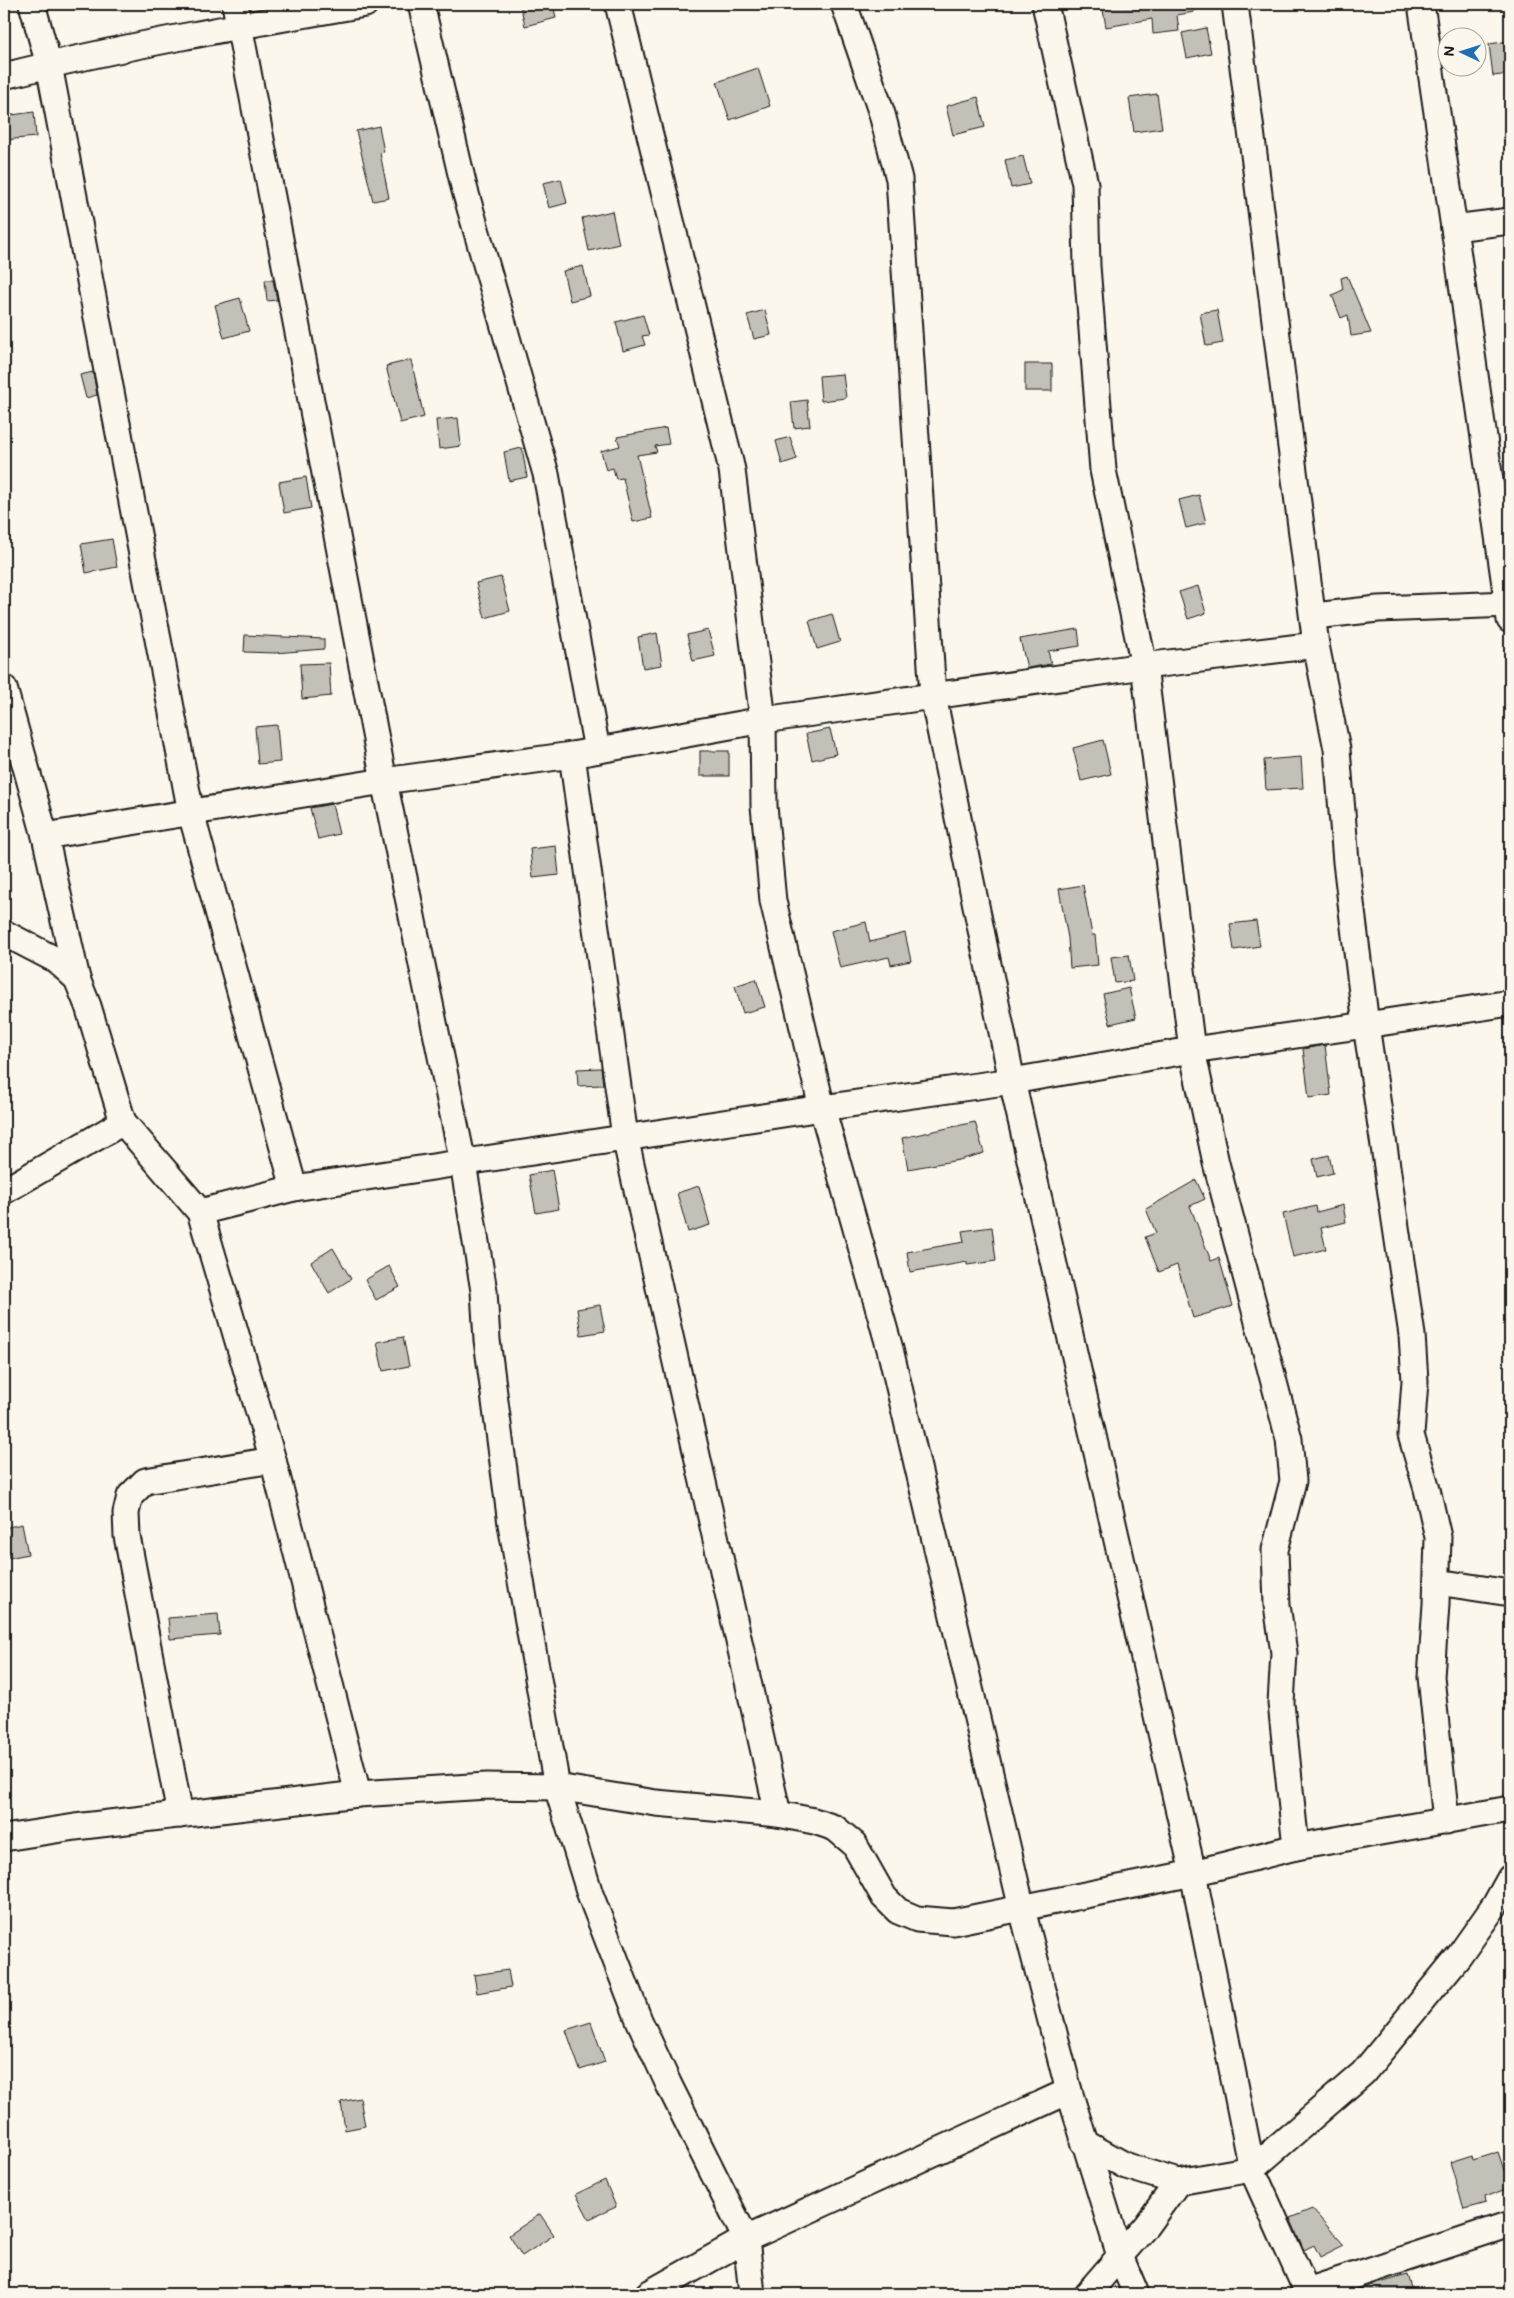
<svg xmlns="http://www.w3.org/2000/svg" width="1514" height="2298" viewBox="0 0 1514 2298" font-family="Mali,sans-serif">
<rect width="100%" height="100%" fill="#fbf7ec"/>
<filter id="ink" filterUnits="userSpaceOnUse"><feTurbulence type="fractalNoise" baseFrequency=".02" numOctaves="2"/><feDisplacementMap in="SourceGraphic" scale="10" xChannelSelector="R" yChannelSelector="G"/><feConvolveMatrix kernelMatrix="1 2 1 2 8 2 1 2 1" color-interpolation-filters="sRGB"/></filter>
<g filter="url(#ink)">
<!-- building -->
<g fill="#c3c0b8" stroke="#1c1c1c">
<path d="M520,4h33l3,14 -31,8z"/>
<path d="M1102,4h22l1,3 25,-3h44v8l-17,3 2,16 -26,3 -1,-15 -46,8z"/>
<path d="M1206,28l5,25 -24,5 -5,-25z"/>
<path d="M1510,41v33l-17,2 -4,-32z"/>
<path d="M758,68l12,38 -40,14 -13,-38z"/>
<path d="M1157,94l5,34 -28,4 -5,-34z"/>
<path d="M978,97l7,30 -32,8 -7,-29z"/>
<path d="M34,112l2,25 -32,3v-24z"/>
<path d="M379,126l5,26 -4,1 9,45 -16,3 -17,-70z"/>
<path d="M1023,156l7,28 -19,4 -6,-28z"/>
<path d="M561,179l6,24 -18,5 -6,-25z"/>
<path d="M612,211l7,33 -30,7 -7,-33z"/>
<path d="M583,266l7,30 -20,5 -7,-30z"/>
<path d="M1347,276l14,33 10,24 -20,3 -3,-21 -7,3 -9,-23 11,-5 -2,-12z"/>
<path d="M265,280h8l4,20 -10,1z"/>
<path d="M240,298l9,33 -25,7 -9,-33z"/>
<path d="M765,310l6,25 -17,4 -7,-24z"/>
<path d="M1217,310l6,33 -17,3 -6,-33z"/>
<path d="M643,315l6,20 -7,1 3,9 -22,6 -7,-29z"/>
<path d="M411,360l13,57 -24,6 -14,-57z"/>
<rect x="1025" y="364" width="27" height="27"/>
<path d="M93,372l4,23 -11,3 -6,-23z"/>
<path d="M843,374l3,24 -25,3 -2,-25z"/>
<path d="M807,400l3,26 -16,2 -3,-26z"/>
<path d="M458,418l3,28 -22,3 -3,-29z"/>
<path d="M666,428l3,16 -14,2 2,6 -20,3 15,63 -19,4 -10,-44 -7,1 -3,-11 -7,2 -5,-19 19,-5 -3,-9z"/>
<path d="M790,437l7,22 -15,5 -6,-23z"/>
<path d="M522,448l5,29 -18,4 -5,-29z"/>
<path d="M306,477l5,31 -27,5 -5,-31z"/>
<path d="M1199,495l7,28 -20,5 -7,-28z"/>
<path d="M112,539l5,28 -31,6 -5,-29z"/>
<path d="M501,577l9,34 -25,7 -9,-35z"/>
<path d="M1198,586l8,27 -18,6 -9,-27z"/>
<path d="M832,614l8,28 -23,7 -8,-28z"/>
<path d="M1078,629l2,17 -32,5 3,13 -24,4 -7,-29z"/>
<path d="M708,630l7,26 -22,5 -6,-26z"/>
<path d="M657,633l5,32 -19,3 -5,-31z"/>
<path d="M245,635l79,4v10l-49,4 -31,-1z"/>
<path d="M329,663l2,33 -29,3 -2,-35z"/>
<path d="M277,725l3,37 -22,2 -3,-37z"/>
<path d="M830,729l6,25 -24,6 -6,-26z"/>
<path d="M1103,740l8,34 -30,7 -8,-33z"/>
<rect x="700" y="751" width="29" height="25"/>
<path d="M1301,757l2,31 -37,2 -2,-30z"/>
<path d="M332,804l7,30 -21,5 -8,-31z"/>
<path d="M556,846l3,29 -26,3 -3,-29z"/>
<path d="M1083,885l9,50h3l3,30 -28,3 -2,-30 -9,-49z"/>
<path d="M1256,921l4,25 -26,4 -4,-26z"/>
<path d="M866,922l4,20 35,-9 6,28 -20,4 -2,-8 -49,11 -9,-37z"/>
<path d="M1129,955l4,26 -18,2 -4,-26z"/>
<path d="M756,979l9,28 -22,6 -8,-27z"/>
<path d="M1129,988l7,30 -26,6 -7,-30z"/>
<path d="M1325,1045l6,50 -22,3 -6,-49z"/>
<path d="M601,1068l2,17 -25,1 -1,-17z"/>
<path d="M975,1122l9,31 -25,7 -51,9 -6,-31z"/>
<path d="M1329,1155l4,18 -16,4 -4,-18z"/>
<path d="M552,1170l7,39 -23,4 -7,-38z"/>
<path d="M1196,1180l9,19 -15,7 21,55 8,-3 14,48 -40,12 -16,-53 -18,7 -14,-35 11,-4 -10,-24z"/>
<path d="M699,1186l11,39 -22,7 -11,-39z"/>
<path d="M1343,1205l3,17 -25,6 5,21 -33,8 -10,-43 33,-8 1,6z"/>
<path d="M992,1227l4,34 -29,4v-3l-57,10 -3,-20 57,-10 -2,-11z"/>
<path d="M333,1248l18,31 -22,14 -18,-31z"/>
<path d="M389,1266l11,21 -24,13 -11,-20z"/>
<path d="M600,1305l5,26 -24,4 -4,-26z"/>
<path d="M403,1337l6,29 -26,5 -6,-29z"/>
<path d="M22,1524l6,30 -19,4 -5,-30z"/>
<path d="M218,1614l2,21 -50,4 -2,-21z"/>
<path d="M508,1970l3,17 -34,6 -3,-18z"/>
<path d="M591,2022l14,40 -25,8 -14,-40z"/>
<path d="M360,2098l5,28 -20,4 -4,-28z"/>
<path d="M1498,2152l12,36 -25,9 1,6 -22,6 -14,-47 22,-7 1,5z"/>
<path d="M605,2180l11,27 -27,12 -13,-25z"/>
<path d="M1312,2209l32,36 -24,12 -6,-12 -10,5 -14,-32z"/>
<path d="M540,2214l14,21 -32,21 -13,-21z"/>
<path d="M1407,2275l6,19h-56l-1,-4z"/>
</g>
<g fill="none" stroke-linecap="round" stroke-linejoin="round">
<!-- minor casing -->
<g stroke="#1c1c1c" stroke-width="29">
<g id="minor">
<path d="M32,4l17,61 142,748 103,375"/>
<path d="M421,4l43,183 82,287 51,276"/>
<path d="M618,4l114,466 31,250 1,86 9,95 49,207 68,241 132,560 47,182 51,165 16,38"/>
<path d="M844,4l38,110 17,65 34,517 79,385 181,792 59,296 56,125"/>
<path d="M1045,4l40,180 2,82 16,204 41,196 48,384 24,113 73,276 4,42 -18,69 2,55 7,48 -3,50 15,144"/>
<path d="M1421,4l33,224"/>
<path d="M4,76c119,-30 240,-51 361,-72"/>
<path d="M1510,221l-56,7 56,392"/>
<path d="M1314,616l64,-7 132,-5"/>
<path d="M4,688l41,148 32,143"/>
<path d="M572,755l53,382 153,677"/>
<path d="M45,836l339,-55 -149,-777"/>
<path d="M4,933l52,27 21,19 11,27 35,116 77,90 73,248 85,334"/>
<path d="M4,1191l119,-69"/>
<path d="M200,1212l94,-24 528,-80 190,-27 180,-31 174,-25 -20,-163 -9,-113 -21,-104 -81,-641"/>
<path d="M1437,1582l73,11"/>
<path d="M180,1815l-53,-279 -1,-23 4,-17 15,-15 128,-21"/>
<path d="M1446,1821l-15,-144 5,-73 2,-67 -11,-48 -16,-54 4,-54 -3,-46 -46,-310 144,-22"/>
<path d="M4,1838l71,-11 283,-33 129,-8 70,1 99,16 122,11 36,7 21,7 19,16 30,53 14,14 19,8 36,3 240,-49 103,-26 214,-38"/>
<path d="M1083,2142l43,24 52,16 74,-13 111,-96 96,-117 36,-51 15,-27"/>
<path d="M1307,2291l203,-67"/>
<path d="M648,2294l98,-55 323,-148"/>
<path d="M752,2294l-6,-55 -77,-154 -30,-65 -49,-126 -33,-107 -46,-263 -24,-184 -3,-49 -21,-128 -79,-382 188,-26 191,-35 381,-54 172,-21"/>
<path d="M1087,2294l59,-68 32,-44"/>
</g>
</g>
<!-- minor -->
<use href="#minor" stroke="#fbf7ec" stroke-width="25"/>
</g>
</g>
<!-- margin -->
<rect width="1514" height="2298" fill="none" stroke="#fbf7ec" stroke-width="20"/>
<rect x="10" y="10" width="1494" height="2278" fill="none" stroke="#1c1c1c" stroke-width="2" filter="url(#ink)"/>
<!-- north arrow -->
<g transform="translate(1462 52) rotate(274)"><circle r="24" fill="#fbf7ec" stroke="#a29f99"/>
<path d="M0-4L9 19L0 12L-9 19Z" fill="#1f6fb2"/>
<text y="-8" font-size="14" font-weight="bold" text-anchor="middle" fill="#1c1c1c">N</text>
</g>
</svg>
